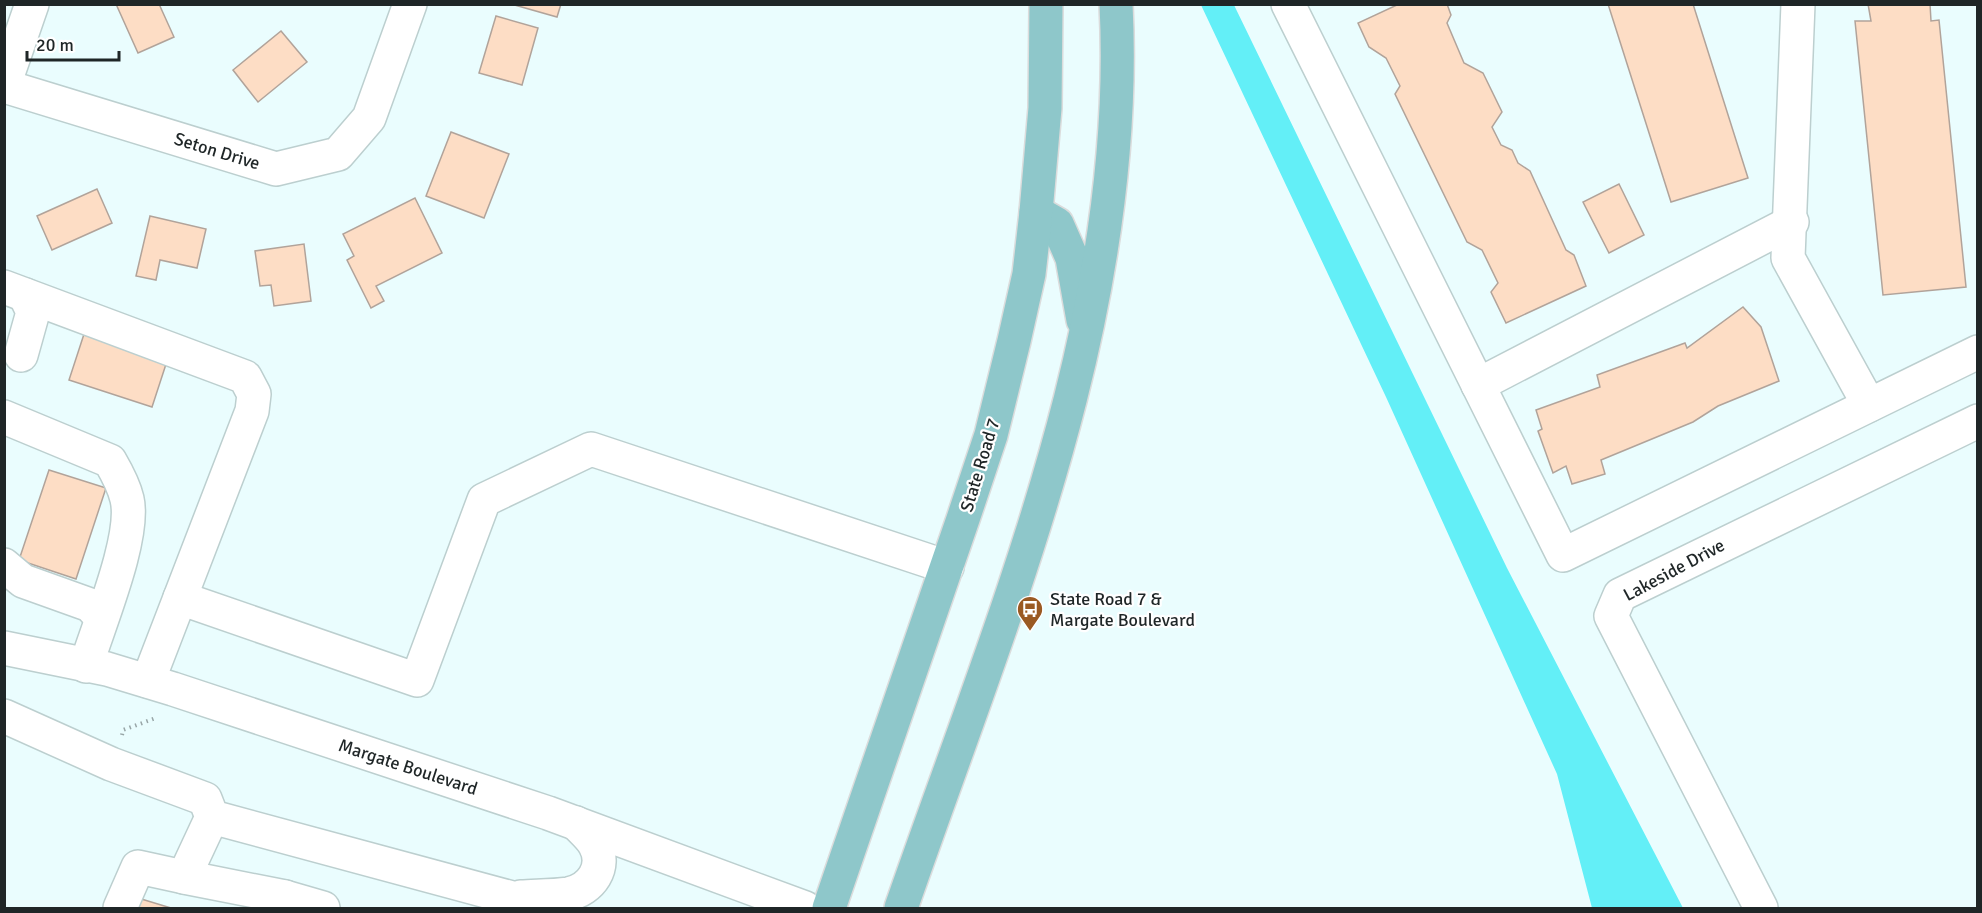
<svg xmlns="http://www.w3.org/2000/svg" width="1982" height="913" viewBox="0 0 1982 913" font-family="Signika,sans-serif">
<rect width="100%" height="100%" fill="#eafdfe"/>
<!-- water -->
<path fill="#63eff7" d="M1201,5h33l273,563 176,340h-91l-35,-134 -171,-377z"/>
<!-- building -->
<g fill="#fdddc5" stroke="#b1a39a" stroke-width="1.5">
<path d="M116,4h43l15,33 -36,16z"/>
<path d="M511,4h50l-4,13z"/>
<path d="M1399,4h48l4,11 -4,8 17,40 19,10 19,39 -10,15 9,18 11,5 6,13 12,8 36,79 8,5 12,31 -80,37 -15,-31 7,-9 -16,-33 -15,-8 -72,-148 5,-8 -14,-28 -17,-11 -11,-24z"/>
<path d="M1608,4h85l55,174 -77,24z"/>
<path d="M1868,4h62l1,17 8,-1 27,267 -83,8 -28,-274h16z"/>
<path d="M496,16l42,12 -16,57 -43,-12z"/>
<path d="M281,31l26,31 -49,40 -25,-32z"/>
<path d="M451,132l58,22 -25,64 -58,-22z"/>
<path d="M1619,184l25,51 -35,18 -26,-51z"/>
<path d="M97,189l15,34 -60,27 -15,-34z"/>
<path d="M415,198l27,55 -66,33 8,15 -13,7 -24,-48 7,-4 -11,-22z"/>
<path d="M150,216l56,13 -9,39 -37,-8 -4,20 -20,-4z"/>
<path d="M304,244l7,57 -37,5 -3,-21 -11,1 -5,-35z"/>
<path d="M1743,307l18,20 18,54 -61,25 -25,16 -92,38 4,14 -33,10 -6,-18 -13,7 -15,-42 4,-2 -6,-19 64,-23 -3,-12 88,-32 2,5z"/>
<path d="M86,328l83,27 -17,52 -83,-27z"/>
<path d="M49,470l57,18 -30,91 -57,-19z"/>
<path d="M138,898l33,10h-37z"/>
</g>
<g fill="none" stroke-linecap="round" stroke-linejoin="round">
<!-- minor casing -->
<g stroke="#bccfcf" stroke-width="36">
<g id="minor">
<path d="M1288,4l275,551 415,-203"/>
<path d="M1798,4l-10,254 81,147"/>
<path d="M4,85l28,-81"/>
<path d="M4,86l272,83 62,-15 31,-36 41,-114"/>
<path d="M4,287l241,90 9,17 -2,17 -104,270"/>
<path d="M21,355l12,-43 -8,-17"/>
<path d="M1478,385l314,-163"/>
<path d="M4,417l106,44c7,12 14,25 17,38 9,38 -29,127 -41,167"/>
<path d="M4,565l19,16 67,24 11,12"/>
<path d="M180,598l237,82 67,-180 107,-51 356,118"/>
<path d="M4,648l103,21 66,20 375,124 257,95"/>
<path d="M4,716l107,48 94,35 7,18 337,91"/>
<path d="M184,877l101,20 -4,11"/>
<path d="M285,897l38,11"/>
<path d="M521,897c15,-1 32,-1 47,-3 23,-4 39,-27 27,-49 -4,-8 -13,-15 -19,-22"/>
<path d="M120,908l18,-41 46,10 28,-60"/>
<path d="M1761,908l-150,-292 9,-21 358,-174"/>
</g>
</g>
<!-- major casing -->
<g stroke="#dbdcdc" stroke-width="36">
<g id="major">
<path d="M1036,212l21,12 15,34 11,62"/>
<path d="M829,908l134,-389 28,-84 23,-94 15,-67 7,-62 9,-104 1,-104"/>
<path d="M901,908c101,-291 231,-589 215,-904"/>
</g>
</g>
<!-- path -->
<path stroke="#98a6a7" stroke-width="4" stroke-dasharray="1.5 4.5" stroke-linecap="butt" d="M122,735l1,-5 33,-12"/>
<!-- minor -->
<use href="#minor" stroke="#fff" stroke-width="33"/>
<!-- major -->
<use href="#major" stroke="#8ec7ca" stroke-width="33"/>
</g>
<!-- icons -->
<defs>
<g id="bus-pin" transform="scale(1.35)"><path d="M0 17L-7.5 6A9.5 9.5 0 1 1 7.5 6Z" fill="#9a5a23" stroke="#fff"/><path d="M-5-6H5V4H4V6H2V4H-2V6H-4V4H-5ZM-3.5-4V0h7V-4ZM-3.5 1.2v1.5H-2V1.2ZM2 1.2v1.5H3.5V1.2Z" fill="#fff"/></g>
</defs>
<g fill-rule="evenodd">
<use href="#bus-pin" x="1030" y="609"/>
</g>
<g text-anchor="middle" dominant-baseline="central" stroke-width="4.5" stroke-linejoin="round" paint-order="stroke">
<!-- street labels -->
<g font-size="18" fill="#1f2627" stroke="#fff">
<text transform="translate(217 151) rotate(17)">Seton Drive</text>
<text transform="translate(980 465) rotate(-73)">State Road 7</text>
<text transform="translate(1674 570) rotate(-28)">Lakeside Drive</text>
<text transform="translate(408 767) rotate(18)">Margate Boulevard</text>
</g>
<!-- poi labels -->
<g font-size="18" fill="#1f2627" stroke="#fff" text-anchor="start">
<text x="1050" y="599">State Road 7 &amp;<tspan x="1050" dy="21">Margate Boulevard</tspan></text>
</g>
</g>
<!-- border -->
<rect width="1982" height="913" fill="none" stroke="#1f2627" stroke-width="12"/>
<!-- scale -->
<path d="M27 51v9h92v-9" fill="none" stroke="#1f2627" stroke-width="3"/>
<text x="36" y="51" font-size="18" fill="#1f2627" stroke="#ffffff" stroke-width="4.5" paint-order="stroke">20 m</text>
</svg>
